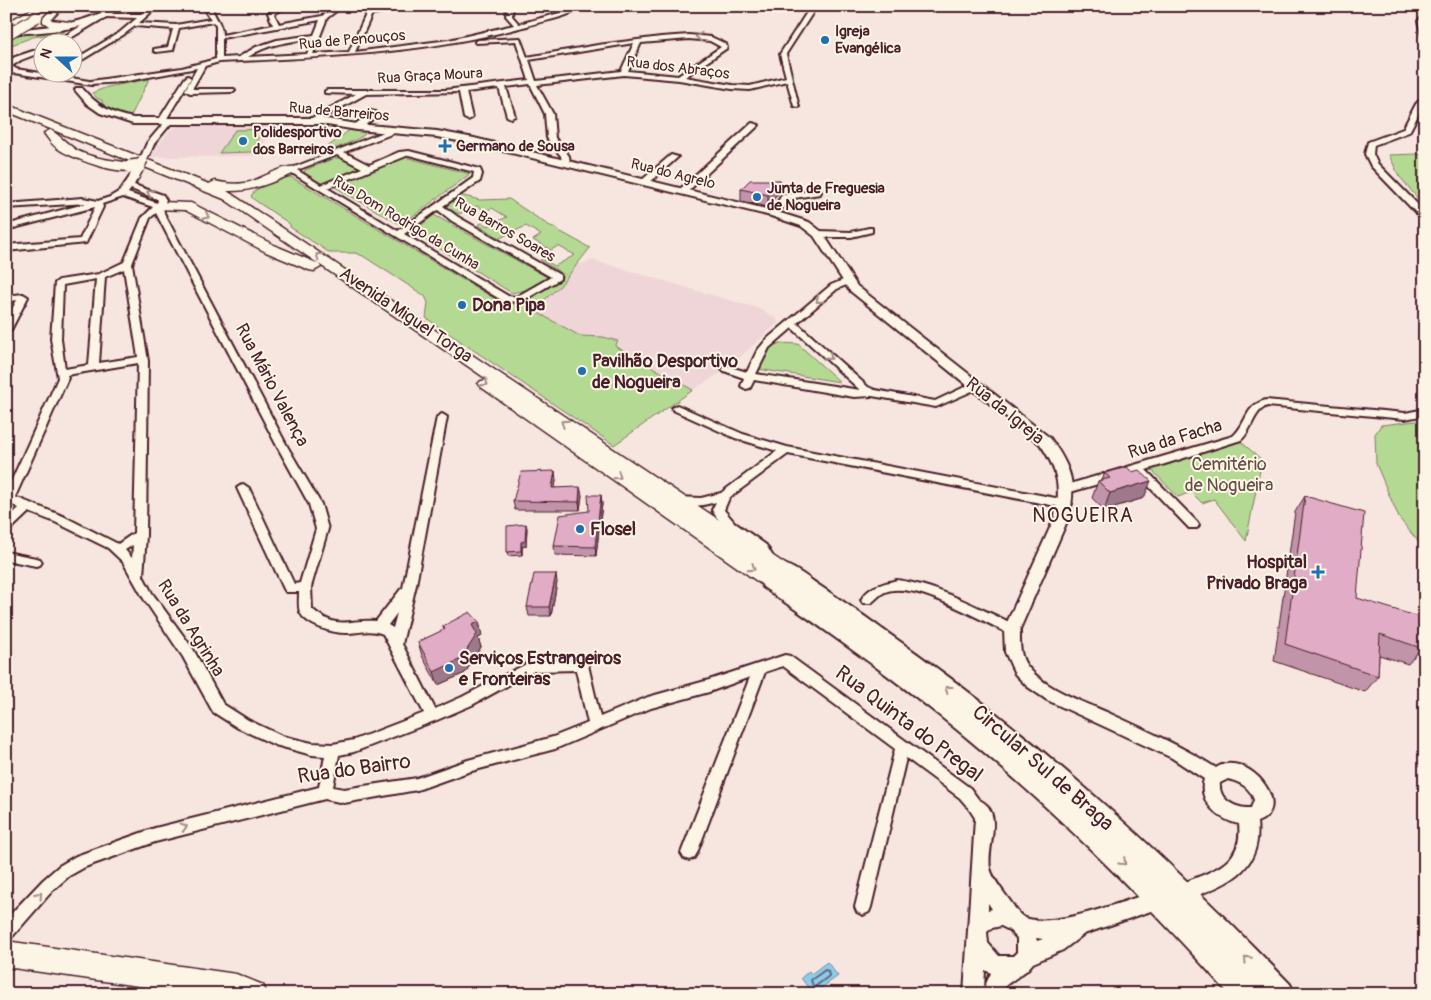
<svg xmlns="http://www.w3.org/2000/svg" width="1431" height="1000" viewBox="0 0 1431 1000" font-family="Pangolin,sans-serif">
<rect width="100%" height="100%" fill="#f7e6df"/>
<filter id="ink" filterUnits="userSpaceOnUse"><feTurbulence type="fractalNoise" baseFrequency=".02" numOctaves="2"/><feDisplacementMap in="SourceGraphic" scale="10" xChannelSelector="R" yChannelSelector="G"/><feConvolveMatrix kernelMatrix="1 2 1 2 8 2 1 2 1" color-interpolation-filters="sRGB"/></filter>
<g filter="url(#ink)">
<!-- built -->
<g fill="#f0d5d8">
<path d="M278,124l-23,32 -105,1 19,-26 6,-4 10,-2z"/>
<path d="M593,260l164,48 19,10 2,5 -51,46 -34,21 -78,-44 3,-5 -38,-5 -47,-26 27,-24 15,-20z"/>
</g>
<!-- green -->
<g fill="#b4d993" stroke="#7f7c5f">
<path d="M44,30l21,2 -32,5 -27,10v-8l6,-4z"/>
<path d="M149,79l-18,37c-12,-1 -20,-5 -29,-13v-3l-4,-1 -6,-6 15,-6z"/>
<path d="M265,129l-14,23 -32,1 16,-23z"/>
<path d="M351,129h10l4,5c-8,7 -44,21 -53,21l10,-4z"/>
<path d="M1418,154l7,2v51l-26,-31 -10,-21z"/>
<path d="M401,156l69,18 -69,51 -68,-39z"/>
<path d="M335,158h6l18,10 -38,16 -17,-11 1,-3z"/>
<path d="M286,177h5l206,123 17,4 7,-1 40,-24 2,-5 -23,-14 2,-1 13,7 20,-11 -17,-9 -7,4 -18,-10 8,-5 -15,-9 -26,12 -22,-13 4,-2 6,3 19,-9 -15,-9 -6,3 -9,-5 -18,8 -13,-7 14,-12 20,5 29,-1 36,24 45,25 -30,38 -27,24 47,26 23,1 15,4 -3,5 78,44 -79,55 -188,-127 2,-15 -3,-7 -62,-40 -8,-3h-25l-40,-26v-3l-37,-25 -2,-3 4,-6z"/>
<path d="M434,215l111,61 3,2 -22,12 -14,3 -98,-60v-2z"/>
<path d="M780,343l18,1 42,38 -82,-13 12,-22z"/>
<path d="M1425,420v130l-26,-32 -23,-54 -1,-30 6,-9z"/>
<path d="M1240,441l22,19 -16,81 -32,-42 -12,4 -11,-11 -13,5 -29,-30z"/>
</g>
<!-- water -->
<path fill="#8acdeb" stroke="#70879e" d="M827,962l11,14 -25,18 -12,-16 8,-7 2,3z"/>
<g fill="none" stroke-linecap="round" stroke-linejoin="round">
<!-- shore -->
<path stroke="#646578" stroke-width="2" d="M825,970l3,1 1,5 -13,10h-3l-2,-6z"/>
<!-- minor casing -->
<g stroke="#4a1f2b" stroke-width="4">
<g id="minor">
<path d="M151,6h7l-19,17 37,2 35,-6 -4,-5 -1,-8h6c2,13 10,15 10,29l51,-10 -5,-12 12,-7h8l-14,8 5,10 43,-8 14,-10h7l-16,12 -14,36 36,-2 18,-40 3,-2 36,-4h21l-55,8 -17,38 94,-12 65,-15 -8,-9 1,-10h6l-1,10 7,8 48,-13 9,-5h8c-16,12 -39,14 -57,20 -102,28 -204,31 -308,36l-14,4 -13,23h42l1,1 -3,2 -42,1 -5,-3 12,-22 -75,14 -33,2 -1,-1 3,-2 91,-13 34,-9v-33l-3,-4 -34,6 -6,22 -17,2 -2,-1v-2l14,-2 5,-18 -38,-3 -12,9 -51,31v-5l47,-28 18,-15 -32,-1 -2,-1v-2h38zM320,20l-6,15 -37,5 -21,7 -17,10 -17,1v-20zM313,39l-6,15 -59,3c19,-13 42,-16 65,-18z"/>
<path d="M811,6h6l-31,48 13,53 -5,-1 -7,-25 -37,9 -18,-1 -53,-9 -55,-5 -87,10 16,29 2,24 14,18 1,7 -4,2 -4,-2 -1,-7 -14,-18 -2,-24 -15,-30 -24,3 9,29 -4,2 -4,-2 -8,-28 -33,4 6,26 -4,2 -4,-2 -5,-26 -93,2 -51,28 -7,-2 48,-26 -31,-1v-2l2,-1h118l84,-10 -13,-39 -40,2 -1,-1 3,-2 42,-2 7,19 71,-12 63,-8 28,-2 22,2 15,7 1,4 -42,29 47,8 18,1 36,-9 -6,-23zM689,39l21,2 11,6 -43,29 -50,-5 13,-28zM634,43l-13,28 -85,10 -7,-21z"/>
<path d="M1425,15v22l-3,-2 -4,-14z"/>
<path d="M51,72h9l-8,5h-4v-2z"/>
<path d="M188,76l3,2 -25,42 7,1 -19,23 -5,12h-6l-1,-2 5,-11 17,-20 -6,-2 27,-43z"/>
<path d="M1425,95v7l-16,30 -35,13 -1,9 4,9 48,49v7h-3l-51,-53 -6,-12 3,-12 35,-13 13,-25z"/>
<path d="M370,111l6,1c-2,8 -14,17 -22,17v-4l14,-10z"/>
<path d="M752,123l7,2 -73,68h-6v-4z"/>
<path d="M394,128l4,2 -1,2 -53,20 25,13 30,-13 10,-1 71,18 2,5 -2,7 -37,25 15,11 102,58v4l-39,23 -18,-1 -216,-131zM337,155l25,13 -41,17 -24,-15zM409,155l65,17 -1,6 -75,53 -71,-43zM438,210l14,11 99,56 -35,20 -8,-1 -104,-62z"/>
<path d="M671,155l7,2 -30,27h-6v-4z"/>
<path d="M131,175l7,2 -4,8 29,10 3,5 -3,6 1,7 123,233 34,58 7,25 -17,58 1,22c26,22 35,10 64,12l25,-32 2,-1 34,-171 5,-3 5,3 -31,168 -14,59 33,65 27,-12 70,-36 49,-1 5,1 2,4 12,52 48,-20 61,-17 76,-25 5,1 180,132 14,19 -2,5 -5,2 -5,-2 -12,-14 -54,-40 -35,149 -2,5 -6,3 -6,-3 -2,-5 40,-158 -112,-83 -18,6 -68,181 -3,5 -5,2 -5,-2 -3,-5 69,-176 -41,15 -58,16 -96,41 -87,23 -51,18 -73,13 -19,-4 -170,43 -70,25 -16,9 -16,14 -41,47 -6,2v-20l37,-39 16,-14 17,-10 79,-28 164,-41 6,-31 -13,-1 -37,-10 -37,-17 -25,-16 -30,-55 -39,-58 -21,-37 -15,-14 -53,-26 -26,-10 -19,18 -4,1v-11l13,-12 -13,-6v-9l52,-115 -7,-39 4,-56 4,-3 40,-6 25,-12 18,-44 11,-11 -30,-10 -21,7 1,3 -17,36 -80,8v-6l74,-6 15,-32 -89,23v-5l82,-22 -82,5v-4l77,-6 15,3 12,-4 10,-6zM131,189l26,10 1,1 -1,3 -29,-10zM156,213l121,233 32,58 7,25 -16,54 -6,1 -45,-96 -6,-4 -6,4 47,101 2,3h13c0,6 -1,15 1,20 6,14 35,22 49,21 12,-1 23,-4 34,1l41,79 -70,27 -21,4 -21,-1 -30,-7 -34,-16 -25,-16 -30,-55 -41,-56 -9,-17 3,-41 2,-174 -16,-97 18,-46zM124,269l14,88 -39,6 6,-86zM96,279l-7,86 -24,4 -4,-30 2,-54zM138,363l-4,170 -16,11 -55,-28 -48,-19 53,-119 -1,-3zM133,545l-1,13 -7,-8zM397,613l-4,15 -5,-3zM576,670l12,53 -35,14 -85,23 -51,18 -73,11 -11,-2 6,-32 15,-3 83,-32 35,-15 62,-34z"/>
<path d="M817,190l4,2 -1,2 -32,5 -11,17 -7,-2 12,-19z"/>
<path d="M869,228h3v4l-21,5h-33l-4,-3 4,-3 33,1z"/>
<path d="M848,278l4,3 -1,2 -14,6 -40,34 71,64 7,3 60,11 36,-17h8l1,2 -1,2 -43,19 -64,-11 -18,1 -100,-17 -4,8 -4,1 -5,-3 3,-8 -20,-7 -2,-2 5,-3 20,6 10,-21 10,-12 64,-54zM792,328l68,62 -104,-16 13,-26z"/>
<path d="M23,294l5,3 -17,33 -5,3v-13l11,-20 -11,2v-6z"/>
<path d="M1266,400l139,13 20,-4v6l-20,4 -138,-13c-14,6 -15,25 -26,34l-95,30 51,52 2,3 -2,3h-8l-53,-55 -69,20 -6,-4 2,-3 170,-50c15,-13 11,-30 33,-36z"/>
<path d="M677,405l66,29 44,13 279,53 6,4 -6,4 -278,-54 -59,44 -5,12 11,13 31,22 9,15 -2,3h-8c-15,-23 -40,-29 -53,-53l4,-8c-10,3 -36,8 -44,-1l6,-4 23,1 20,-5 56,-42 -42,-13 -62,-28 -1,-2z"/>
<path d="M6,552l30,6 4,1 2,3 -2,3 -4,1 -30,-6z"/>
<path d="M897,580c44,6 80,28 119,45l2,4 -2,4 -4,1 -4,-1c-27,-12 -97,-55 -125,-40 -4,2 -8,7 -12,10h-8l-2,-3c8,-14 21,-16 36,-20z"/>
</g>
</g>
<!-- tertiary casing -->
<g stroke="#4a1f2b" stroke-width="4">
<g id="tertiary">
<path d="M102,13l7,2 -45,27h-9z"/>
<path d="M42,48v4l-21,8 -9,6 4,3 73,12 4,2 -1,2 -78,-12 -8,-3v-7l9,-6z"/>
<path d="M76,88h6c14,17 30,26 51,30h188l36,6 80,7 37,7 300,73 35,11 13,10 35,54 193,152c20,28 28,46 18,81l-48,110c0,13 -1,26 7,37 20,25 58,36 86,49 35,16 70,32 103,53 3,-2 7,-4 11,-4 28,-4 66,45 30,58 5,46 -25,60 -62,74l-7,-3 -2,-6 2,-6c30,-12 55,-20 51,-57 -20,-4 -42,-23 -35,-45l-32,-21 -125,-58 -19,-13 -13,-13 -10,-22 -1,-23 50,-110c8,-29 4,-50 -14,-75l-191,-154 -35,-54 -13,-10 -30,-10 -297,-72 -37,-7 -80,-7 -36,-6h-188l-33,-11 -13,-9 -12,-14zM1228,779c12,3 22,8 26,21l-3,8c-15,1 -33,-8 -31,-25z"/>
<path d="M977,799c29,11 9,47 13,69 3,12 13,23 20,33 4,5 8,14 15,17 29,10 90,-14 119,-23l7,2 3,7 -3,7 -67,23 -21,16 -30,13 -6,7 -21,15 -4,9h-38l11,-176 -7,-11 3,-6zM988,903l4,6 -4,1zM1001,926l8,4 8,8v14l-4,4h-14l-11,-13 -1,-11 5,-4zM1036,938l7,1 -6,2zM985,970l6,3 -7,15z"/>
</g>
</g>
<!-- secondary casing -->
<g stroke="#4a1f2b" stroke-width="4">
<path id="secondary" d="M112,6h10c-26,26 -81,25 -116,29v-4c35,-5 76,-4 106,-25z"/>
</g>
<!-- primary casing -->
<g stroke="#4a1f2b" stroke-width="3">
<path id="primary" d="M6,941l230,33 27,11 4,9h-73l-188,-27z"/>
</g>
<!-- trunk casing -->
<g stroke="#4a1f2b" stroke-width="3">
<g id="trunk">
<path d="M37,6h11l-42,24v-7z"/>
<path d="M55,6h9l-13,14 19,2v4h-21l-6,-4v-4z"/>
<path d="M14,68l5,3 -13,6v-7z"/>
<path d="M6,104l203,80 6,-3c12,3 23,4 35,1 12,-4 34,-17 45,-15l2,3 -2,3c-22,9 -44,19 -68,18l561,375 2,5 -2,5 -10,1 2,4 -2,5 -7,2 -7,-2 -283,-199 -3,-3 3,-3 7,-1 -264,-181 -218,-88z"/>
<path d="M50,130c5,1 19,16 28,21 19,9 38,9 57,13l2,3c-11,12 -65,-9 -77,-17 -7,-4 -11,-10 -16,-17z"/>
<path d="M159,202l32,1 85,43 43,18 2,3 -7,4 -5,-1 -43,-18 -81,-42 -30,-1 -2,-3z"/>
</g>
</g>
<!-- motorway casing -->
<g stroke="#4a1f2b" stroke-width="4">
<path id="motorway" d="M781,563c14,4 27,15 39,23 21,14 42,28 62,43 152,105 280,223 408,355l5,10h-66c-83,-93 -172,-182 -268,-261 -63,-52 -130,-99 -198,-146l-3,-6 3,-6 8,-2 2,-8z"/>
</g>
<!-- minor -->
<use href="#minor" fill="#fcf5e5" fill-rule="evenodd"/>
<!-- tertiary -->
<use href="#tertiary" fill="#fcf5e5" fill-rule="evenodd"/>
<!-- secondary -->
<use href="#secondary" fill="#fcf5e5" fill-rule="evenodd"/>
<!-- primary -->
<use href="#primary" fill="#fcf5e5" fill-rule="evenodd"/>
<!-- trunk -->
<use href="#trunk" fill="#fcf5e5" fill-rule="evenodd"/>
<!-- motorway -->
<use href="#motorway" fill="#fcf5e5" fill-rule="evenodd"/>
<!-- minor-bridge-far1 casing -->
<g stroke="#4a1f2b" stroke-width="9" stroke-linecap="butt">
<path id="minor-bridge-far1" d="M142,162l4,-8"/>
</g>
<!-- minor-bridge casing -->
<g stroke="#4a1f2b" stroke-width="12" stroke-linecap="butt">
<path id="minor-bridge" d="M134,177l9,-17"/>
</g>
<!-- trunk-bridge-far1 casing -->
<g stroke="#4a1f2b" stroke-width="12" stroke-linecap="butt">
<path id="trunk-bridge-far1" d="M6,35l31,-18"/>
</g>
<!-- trunk-bridge casing -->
<g stroke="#4a1f2b" stroke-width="16" stroke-linecap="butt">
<path id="trunk-bridge" d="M131,167l8,-1"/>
</g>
<!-- minor-bridge-far1 -->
<use href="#minor-bridge-far1" stroke="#fcf5e5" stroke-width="7"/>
<!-- minor-bridge -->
<use href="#minor-bridge" stroke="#fcf5e5" stroke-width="9"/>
<!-- trunk-bridge-far1 -->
<use href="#trunk-bridge-far1" stroke="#fcf5e5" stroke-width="10"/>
<!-- trunk-bridge -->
<use href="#trunk-bridge" stroke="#fcf5e5" stroke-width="13"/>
</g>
<!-- wall -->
<g fill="#c294aa" stroke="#4a1f2b">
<path d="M780,180v11l-12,16 -27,-6v-12z"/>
<path d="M1105,473l39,25 -40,12 -12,-12 6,-17 4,-1z"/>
<path d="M556,480l-1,8 27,7 -2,15h-65l-2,-9z"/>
<path d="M601,495l1,9 -6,52 -41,-1 -1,-9 35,-35z"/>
<path d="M1305,496l52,102 64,50 -13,16 -29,-9 -1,21 -13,16 -91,-31 21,-149z"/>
<path d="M527,528l-1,18 -4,1v8l-14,1 -1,-4z"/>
<path d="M557,582l-6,34h-22l-2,-9z"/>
<path d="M479,622l3,14 -4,2 3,9 -16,26 -27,12 -16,-29 -4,-14 26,-12 -1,-4z"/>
</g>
<!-- shaded-wall -->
<g fill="#9e788b" stroke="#4a1f2b">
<path d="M780,180v11l-12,16v-12z"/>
<path d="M555,471l1,9 -2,16 -2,-8z"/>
<path d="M1151,481l-7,17 -40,12 6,-17z"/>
<path d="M580,487l2,8 -2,15 -1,-8z"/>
<path d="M601,495l1,9 -6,52 -1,-9z"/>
<path d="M526,524l1,4 -1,18 -4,1v8l-1,-13z"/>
<path d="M556,574l1,8 -6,34 -2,-9z"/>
<path d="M479,622l3,14 -4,2 3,9 -16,26 -27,12 -4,-13 38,-47z"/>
</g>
<!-- building -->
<g fill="#e1acc6" stroke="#4a1f2b">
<path d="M750,180h30l-12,15 -27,-6z"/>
<path d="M1127,467l5,5 7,-2 12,11 -41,12 -12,-12 12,-3 -5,-5z"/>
<path d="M555,471l-3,17 28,-1 -1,15 -66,-1 8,-29z"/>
<path d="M588,495h13l-6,52 -41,-1 6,-31 29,-4z"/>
<path d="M1305,496l59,17 -7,85 65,20 -1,30 -41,-14 -2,42 -93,-32z"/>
<path d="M526,524l-1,17 -4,1v9l-14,1v-26z"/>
<path d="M534,574h22l-7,33h-22z"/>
<path d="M470,612l9,10 -7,3 5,9 -16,25 -27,13 -16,-30 27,-13 -2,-3z"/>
</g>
<!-- one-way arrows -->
<defs><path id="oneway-chevron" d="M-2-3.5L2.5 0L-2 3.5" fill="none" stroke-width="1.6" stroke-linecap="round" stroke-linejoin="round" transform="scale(1.25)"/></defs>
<g stroke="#a38a88">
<use href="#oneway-chevron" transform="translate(699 37) rotate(-176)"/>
<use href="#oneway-chevron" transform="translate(150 193) rotate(-157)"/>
<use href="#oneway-chevron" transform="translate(206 216) rotate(27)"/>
<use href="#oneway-chevron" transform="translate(319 256) rotate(-146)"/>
<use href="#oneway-chevron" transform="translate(819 300) rotate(140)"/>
<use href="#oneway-chevron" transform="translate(829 357) rotate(42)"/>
<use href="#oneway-chevron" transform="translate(485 383) rotate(35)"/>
<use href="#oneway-chevron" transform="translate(564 423) rotate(-146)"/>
<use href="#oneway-chevron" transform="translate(618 476) rotate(35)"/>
<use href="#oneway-chevron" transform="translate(752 568) rotate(35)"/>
<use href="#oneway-chevron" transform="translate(948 689) rotate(-143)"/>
<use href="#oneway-chevron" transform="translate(184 827) rotate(-15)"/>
<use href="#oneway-chevron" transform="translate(1123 862) rotate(44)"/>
<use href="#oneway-chevron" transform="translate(39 895) rotate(-48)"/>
<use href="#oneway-chevron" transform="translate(1247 959) rotate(-134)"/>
</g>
</g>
<!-- markers -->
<g fill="#1f6fb2" stroke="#fcf5e5" stroke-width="2">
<circle cx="825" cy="40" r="5"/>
<circle cx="243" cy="141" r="5"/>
<path d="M442.5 138.5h5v5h5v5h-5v5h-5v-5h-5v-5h5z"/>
<circle cx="757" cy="197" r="5"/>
<circle cx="462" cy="305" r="5"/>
<circle cx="582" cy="371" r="5"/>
<circle cx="580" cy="529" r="5"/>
<path d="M1315.5 564.5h5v5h5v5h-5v5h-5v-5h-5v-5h5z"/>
<circle cx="449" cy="668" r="5"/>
</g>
<g text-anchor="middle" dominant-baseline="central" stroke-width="4" stroke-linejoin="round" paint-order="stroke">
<!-- far-poi labels -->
<g font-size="15" font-weight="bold" fill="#4a1f2b" stroke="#fcf5e5" text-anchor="start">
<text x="835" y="31">Igreja<tspan x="835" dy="17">Evangélica</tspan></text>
<text x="253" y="132">Polidesportivo<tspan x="253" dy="17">dos Barreiros</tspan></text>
<text x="456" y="146">Germano de Sousa</text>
<text x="767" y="188">Junta de Freguesia<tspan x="767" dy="17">de Nogueira</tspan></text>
</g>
<!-- far-street labels -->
<g font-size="15" fill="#4a1f2b" stroke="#fcf5e5">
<text transform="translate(352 40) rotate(-5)">Rua de Penouços</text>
<text transform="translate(678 68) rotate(7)">Rua dos Abraços</text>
<text transform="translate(430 76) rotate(-3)">Rua Graça Moura</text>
<text transform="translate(339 112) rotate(5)">Rua de Barreiros</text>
<text transform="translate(673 174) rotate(14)">Rua do Agrelo</text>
<text transform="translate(406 223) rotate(31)">Rua Dom Rodrigo da Cunha</text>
<text transform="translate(505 230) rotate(30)">Rua Barros Soares</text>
</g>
<!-- poi labels -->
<g font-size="18" font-weight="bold" fill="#4a1f2b" stroke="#fcf5e5" text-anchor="start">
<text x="472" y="305">Dona Pipa</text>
<text x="592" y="361">Pavilhão Desportivo<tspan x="592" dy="21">de Nogueira</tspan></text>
<text x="590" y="529">Flosel</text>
<text x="1307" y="562" text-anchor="end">Hospital<tspan x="1307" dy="21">Privado Braga</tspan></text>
<text x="459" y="658">Serviços Estrangeiros<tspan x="459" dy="21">e Fronteiras</tspan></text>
</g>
<!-- street labels -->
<g font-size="18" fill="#4a1f2b" stroke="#fcf5e5">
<text transform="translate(406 315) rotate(34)">Avenida Miguel Torga</text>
<text transform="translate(272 385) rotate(62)">Rua Mário Valença</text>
<text transform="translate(1005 411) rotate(39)">Rua da Igreja</text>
<text transform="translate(1175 439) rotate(-17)">Rua da Facha</text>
<text transform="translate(191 628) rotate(58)">Rua da Agrinha</text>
</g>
<!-- park labels -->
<g font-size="18" fill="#644e45" stroke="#fcf5e5">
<text x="1229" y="464">Cemitério<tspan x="1229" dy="21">de Nogueira</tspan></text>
</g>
<!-- quarter labels -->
<g font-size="20" letter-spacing="1" fill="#4a1f2b" stroke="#fcf5e5">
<text x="1083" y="515">NOGUEIRA</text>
</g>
<!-- near-street labels -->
<g font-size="21" fill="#4a1f2b" stroke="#fcf5e5">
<text transform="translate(909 724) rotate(37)">Rua Quinta do Pregal</text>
<text transform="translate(1043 768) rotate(41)">Circular Sul de Braga</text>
<text transform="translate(354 769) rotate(-8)">Rua do Bairro</text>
</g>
</g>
<!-- margin -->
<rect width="1431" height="1000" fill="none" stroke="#fcf5e5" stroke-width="25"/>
<rect x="12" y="12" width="1406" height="975" fill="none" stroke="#4a1f2b" stroke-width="2" filter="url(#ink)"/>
<!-- north arrow -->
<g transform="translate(58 58) rotate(291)"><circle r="24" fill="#fcf5e5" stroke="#b59f9b"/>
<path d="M0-4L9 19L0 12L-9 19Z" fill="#1f6fb2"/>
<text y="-8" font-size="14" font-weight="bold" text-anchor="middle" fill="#4a1f2b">N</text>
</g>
</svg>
